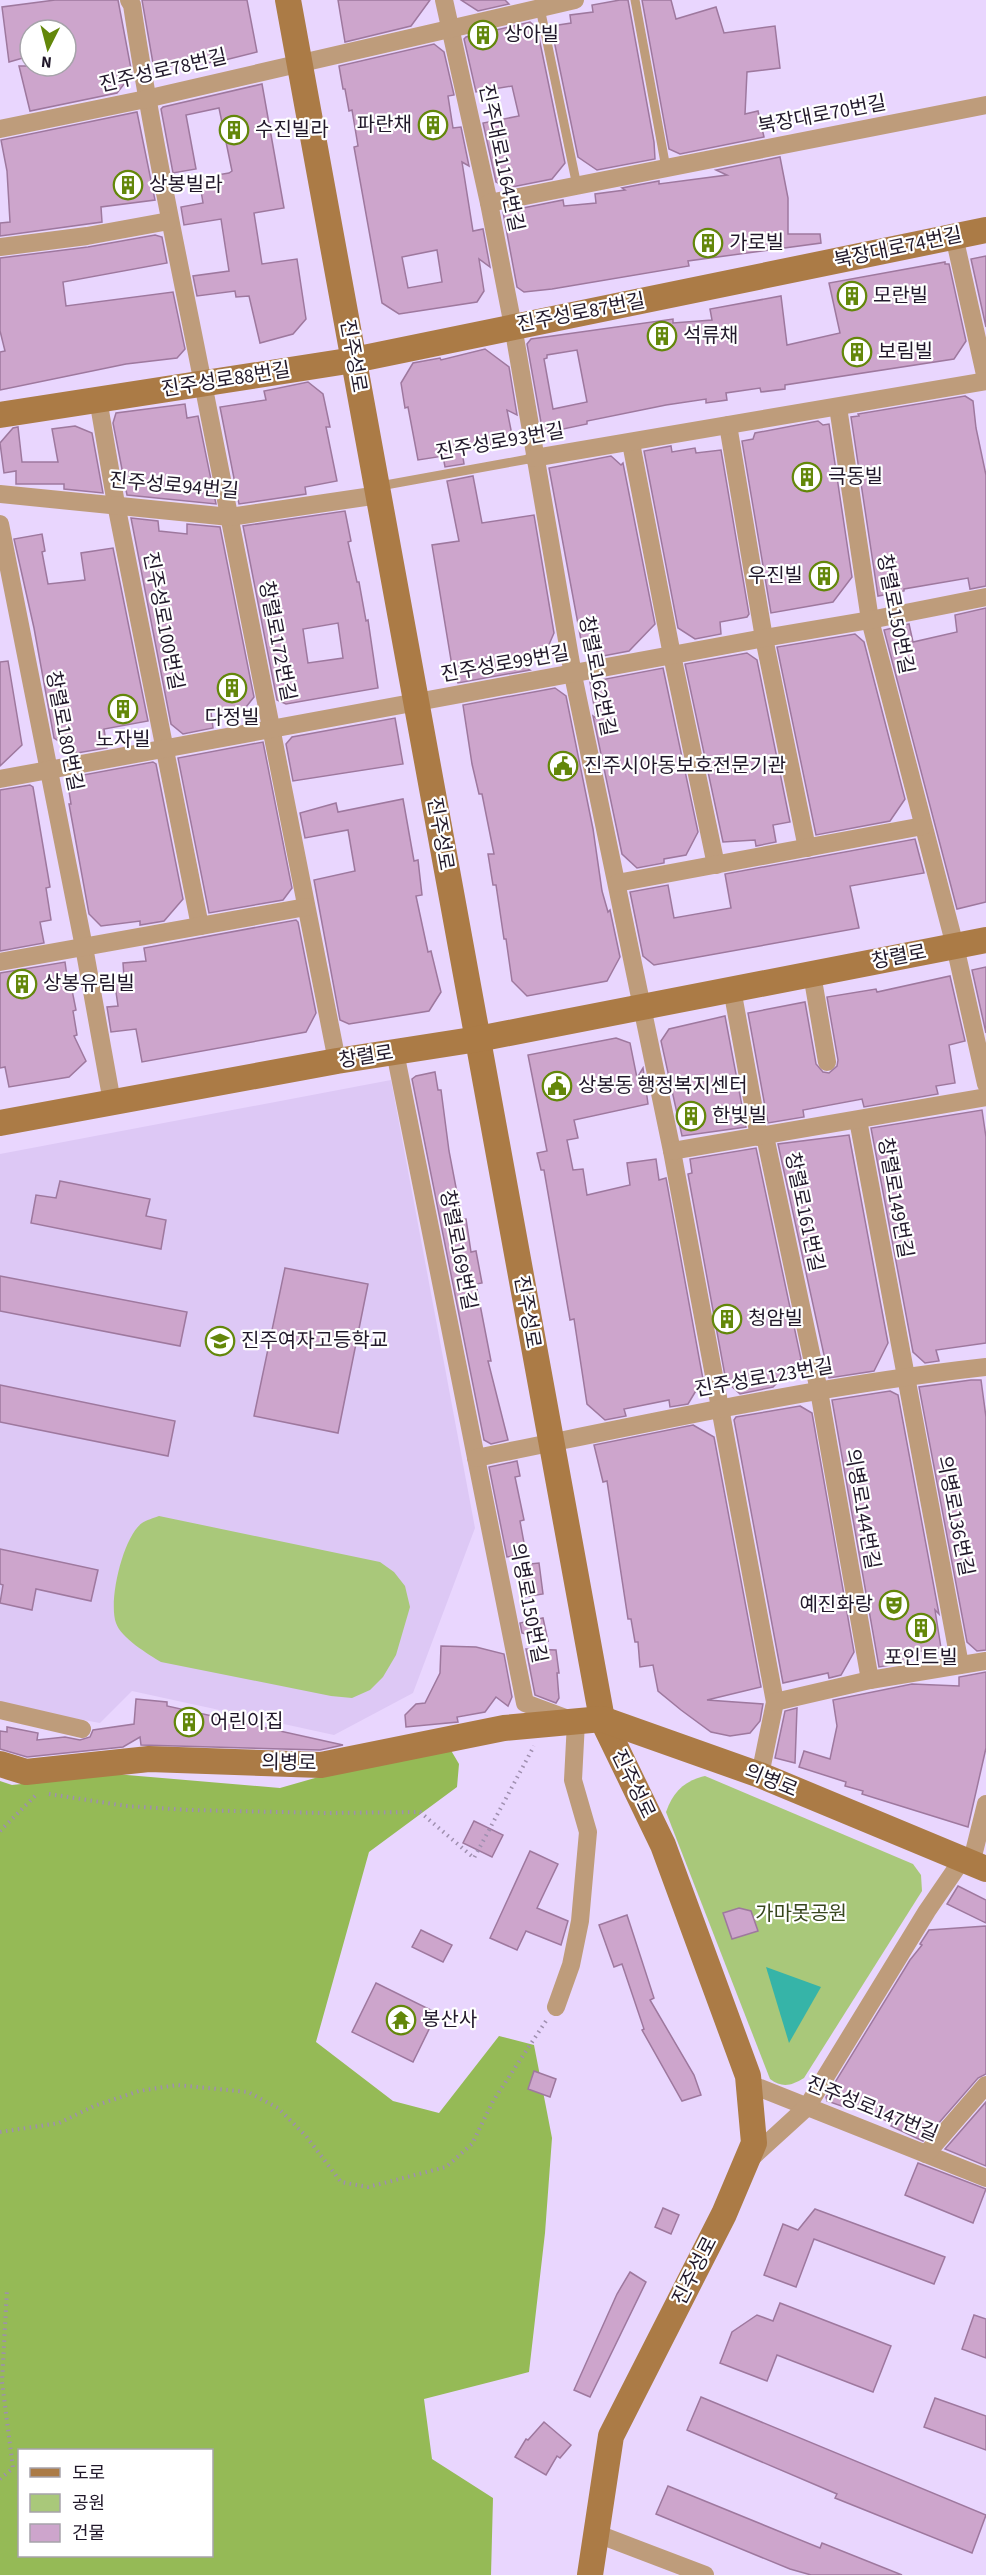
<svg xmlns="http://www.w3.org/2000/svg" width="986" height="2575" viewBox="0 0 986 2575" font-family="'Source Sans 3','Noto Sans KR',sans-serif">
<rect width="100%" height="100%" fill="#e9d6fe"/>
<!-- built -->
<path fill="#ddc8f5" d="M391,1080l84,448 -62,165 -79,42 -202,-44 -32,32 -95,-17 -5,-5v-547z"/>
<!-- green -->
<g fill="#a9c87a">
<path d="M159,1516l221,46 14,10 11,14 5,21 -14,48 -13,22 -13,13 -18,8 -21,-2 -170,-34c-13,-8 -40,-24 -45,-39 -8,-22 7,-86 26,-100 4,-3 12,-5 17,-7z"/>
<path d="M705,1776l208,88 8,11 1,16 -118,187c-13,8 -22,10 -34,1l-104,-267c7,-20 18,-31 39,-36z"/>
</g>
<!-- forest -->
<path fill="#95ba56" fill-rule="evenodd" d="M439,1730l20,34 -2,23 -88,65 -53,190 77,59 46,12 60,-77 35,9 18,93 -7,95 -16,139 -105,27 8,60 61,39 -2,77h-491v-794l12,4 103,-11 165,14 84,-24zM20,2450h192v106h-192z"/>
<!-- water -->
<path fill="#36b4a8" d="M766,1967l55,20 -32,56z"/>
<!-- building -->
<g fill="#cda5cc" stroke="#9e789e" stroke-width="1.5" fill-rule="evenodd">
<path d="M55,0h63l14,74 -15,19 -87,18 -11,-45h47v-36h-36v26l-21,6 -7,-55z"/>
<path d="M142,0h105l10,52 -36,9 -21,3 -1,-4 -45,9z"/>
<path d="M338,0h92l-19,26 -66,16z"/>
<path d="M461,0h44l4,4 -31,7z"/>
<path d="M620,0h8l26,142 1,17 -58,11 -19,-13 -27,-131 20,-3 -1,-8 23,-3 -1,-7z"/>
<path d="M642,0h29l5,19 40,-12 8,26 51,-7 5,42 -33,4 -2,42 13,-3 6,26 -84,17 -11,-5z"/>
<path d="M530,22l7,6 28,135 -13,16 -45,9 -11,-6 -13,-59 36,-7 -7,-30 -36,6 -12,-53 2,-2z"/>
<path d="M434,44l10,8 10,43 -6,1 5,32 8,-1 8,39 -7,-4 11,69 10,-2 7,38 -11,-8 5,32 -7,11 -78,12 -17,-11 -28,-156 4,-1 -6,-36 -3,1 -4,-22h-2l-4,-23zM437,250l5,32 -34,6 -6,-31z"/>
<path d="M262,84l22,124 -30,5 8,51 35,-5 9,60 -13,15 -33,9 -11,-47 -13,1 -1,-6 -38,5 -4,-20 36,-5 -8,-52 -37,6 -3,-18 22,-4 -4,-25 30,-5 3,-2 -13,-63 -33,7 10,54 -23,4 -12,-64 2,-2z"/>
<path d="M137,112l18,88 -54,7 1,15 -102,14v-13l10,-1 -3,-51 -6,-31z"/>
<path d="M780,157l8,41v36h32l1,9 -133,18 1,5 -137,23 -28,3 -7,-5 -14,-75 60,-12 1,6 32,-3 -1,-9 30,-4 -3,-2 37,-7v3l68,-9 -11,-5z"/>
<path d="M155,235l7,2 5,26 -104,19 3,24 107,-14 12,57 -8,9 -51,6 -126,26v-38l5,-1 -5,-20v-73l88,-11z"/>
<path d="M986,256v71l-15,-68z"/>
<path d="M945,262v2h4l17,77 -12,18 -169,26v4l-24,3 -1,-4 -34,5 1,7 -21,3v-4l-40,6 -79,16v3l-38,8 -7,-4 -15,-84 4,-5 142,-20v4l39,-3 -2,-11 71,-13 6,49 53,-12 -11,-50zM577,350l10,52 -34,7 -9,-50 3,-1v-3z"/>
<path d="M485,349l24,18 8,48 -10,-5 6,30 -51,11 2,13 -19,3 -2,-11 -25,4 -10,-53 -3,1 -4,-25 12,-20 27,-5 1,2z"/>
<path d="M308,382l15,12 7,33h-4l11,54 -32,6 1,7 -67,10 -19,-97 46,-7 -2,-9z"/>
<path d="M965,396l8,5 3,27 10,47v111l-16,3 -2,-11 -64,11v2l-26,5 -27,-179 8,-1 -1,-2z"/>
<path d="M185,404l2,14 11,-2 18,88 -89,-9 -14,-72 3,-10z"/>
<path d="M818,421l5,4 6,-1 23,153 -19,25 -62,11 -29,-172 11,-2 2,-6z"/>
<path d="M75,426l17,7 11,60 -39,-4v-5h-48v-13l-12,2 -4,-30 13,-15 5,-1 4,35h36l-6,-33z"/>
<path d="M671,446l1,6 23,-4 1,5 25,-3 28,164 -2,3 -27,5 1,12 -26,5 -17,-11 -34,-177z"/>
<path d="M611,456l10,9 2,-2 32,161 -26,27 -26,5 -22,-16 -32,-172z"/>
<path d="M473,476l9,47 52,-8 20,118 -10,23 -26,6 12,8 -72,13 -2,-11h-3l-21,-127 27,-4 -12,-60z"/>
<path d="M345,511l6,30 -3,1 9,40h2l7,39 2,-1 10,68 -92,16 -9,-4 -34,-174zM338,623l5,35 -35,5 -5,-34z"/>
<path d="M131,518l27,3 1,10 28,3v-10l33,3 34,170 -8,10 -35,5 2,16 -30,6 -12,-10z"/>
<path d="M42,534l3,17 -3,1 6,32 37,-4 -4,-27 32,-5 35,173 -44,8 3,19 -30,5 -23,-15 -20,-110 -20,-89z"/>
<path d="M986,608v294l-29,7 -73,-279 25,-6 4,18 44,-10 -2,-17z"/>
<path d="M855,634l9,8 41,157 -15,22 -74,14 -39,-188z"/>
<path d="M747,653l10,7 33,162 -17,3 3,17 -20,4 -1,-6 -32,2 -38,-178z"/>
<path d="M8,661l14,84 -22,21v-104z"/>
<path d="M663,668l35,164 -12,23 -22,4v4l-27,5 -15,-14 -29,-138 3,2 -6,-36z"/>
<path d="M555,688l11,8 27,133 9,62 6,21 2,-2 10,47 -13,24 -80,15 -15,-15 -6,-42h-2l-8,-54h-3l-5,-31h6l-12,-60h-3l-7,-30 -9,-59z"/>
<path d="M395,718l8,46 -110,17 -7,-37 6,-7z"/>
<path d="M263,742l29,146 -9,12 -74,13 -31,-155z"/>
<path d="M153,762l3,2 27,135 -19,22 -24,4v-4l-39,5 -12,-12 -20,-110h2l-4,-26z"/>
<path d="M30,785l3,2 17,100 -4,1 5,32 -11,2 4,21 -44,8v-161z"/>
<path d="M403,799l11,62 4,-1 4,35 -6,1 12,56 3,-1 10,41 -12,19 -80,13 -9,-4 -26,-140 41,-9 -7,-41 -43,8 -5,-25 36,-10 2,9z"/>
<path d="M915,839l9,34 -74,13 9,42 -205,37 -11,-9 -13,-64 38,-7 6,33 57,-10 -6,-34z"/>
<path d="M296,920l2,2 18,91 -10,19 -164,30 -6,-33 -25,3 -4,-25 11,-1 -4,-28 10,-1 -1,-14 23,-2 -2,-13z"/>
<path d="M65,962l4,29 3,-1 4,20 -3,1 4,24 -3,1 12,25 -17,16 -60,10 -4,-20 -5,1v-95z"/>
<path d="M986,967v66l-14,-63z"/>
<path d="M950,976l15,65 -16,4 6,38 -19,3 2,8 -74,13 -2,-8 -59,11 1,7 -36,6 -20,-110 57,-11 11,62 7,8 6,1 8,-7 1,-6 -11,-63 49,-8 1,3z"/>
<path d="M725,1016l21,111 -64,9 -21,-95 8,-12z"/>
<path d="M616,1038l14,5 7,35 6,-10 5,36 -74,16 4,18 -11,2 6,30 10,-1 4,26 43,-10 -3,-22 29,-4 3,21 7,-2 37,201 -15,25 -18,3 -1,-7 -45,9 2,7 -21,4 -18,-16 -13,-85 -4,1 -26,-150h-3l-4,-17 10,-2 -19,-96z"/>
<path d="M435,1072l3,18h3l8,61 13,68h4l5,33 5,-1 6,32 -6,1 15,77h-3l20,79 -17,4 -7,-4 -72,-361 4,-3z"/>
<path d="M982,1110l4,27v206l-50,7 3,11 -14,2 -12,-11 -42,-224z"/>
<path d="M849,1135l39,208 -14,28 -45,7 -51,-234z"/>
<path d="M756,1148l45,211 -28,28 -33,7 -14,-13 -38,-207 4,-1 -2,-14z"/>
<path d="M60,1181l90,18 -4,17 20,4 -5,29 -130,-26 5,-28 20,3z"/>
<path d="M285,1268l83,16 -30,149 -84,-17z"/>
<path d="M0,1276l187,36 -7,34 -180,-35z"/>
<path d="M971,1380h10l5,37v233l-9,1 -10,-9 -48,-255z"/>
<path d="M0,1385l175,36 -7,35 -168,-34z"/>
<path d="M890,1391l8,4 41,219 -4,-4 6,38 -33,5 1,9 -30,5 -47,-267z"/>
<path d="M800,1406l12,7 42,239 -13,23 -12,3 -1,-5 -45,10 -49,-263 2,-3z"/>
<path d="M693,1425l21,12 47,250 -54,13 56,4 -3,17 -10,12 -20,3 -19,-4 -30,-22 -23,-19 -5,-26 -13,2 -2,-25h-3l-4,-23h-3l-21,-138 -4,1 -9,-37z"/>
<path d="M517,1461l3,15 -5,1 9,43 -4,1 6,33 -19,3 -18,-90z"/>
<path d="M0,1549l98,21 -7,31 -55,-12 -4,21 -32,-7 3,-18 -3,-1z"/>
<path d="M539,1563l4,31 -18,3 -4,-32z"/>
<path d="M543,1618l5,23 -26,-8 -2,-10z"/>
<path d="M441,1646l35,1 28,7 8,43 -4,9 -12,-9 -11,15 -28,5 1,5 -52,5 -1,-12 11,-11 9,-1 15,-30z"/>
<path d="M526,1649l30,1 3,23h-2l2,25 -3,5 -21,-8z"/>
<path d="M986,1672v76l-18,79 -106,-33 1,-3 -18,-5 1,-4 -47,-15 5,-16 26,8 7,-33 -4,-26 79,-16 47,2v-9z"/>
<path d="M136,1699l31,3v4l176,39 -23,5 -179,-5 -1,-8 -17,10 -96,10 -27,-8v-18l7,1v-5l31,6 -1,7 28,-3 15,3 10,-3 3,-7 41,-6z"/>
<path d="M797,1708l-2,55 -20,-5 10,-47z"/>
<path d="M474,1821l29,14 -11,22 -29,-14z"/>
<path d="M530,1851l28,13 -21,44 31,13 -7,24 -35,-14 -9,19 -27,-12z"/>
<path d="M958,1886l28,14v23l-39,-19z"/>
<path d="M739,1908l12,3 7,20 -26,8 -9,-26z"/>
<path d="M627,1915l27,83 -4,2 44,75 7,20 -19,6 -40,-71 2,-1 -22,-65 -8,3 -15,-42z"/>
<path d="M986,1926v148l-8,4 -55,63 -32,-15 2,-2 -39,-19 -4,4 -23,-8 -1,-4 84,-137 12,-15 -2,-1 9,-14z"/>
<path d="M421,1930l31,15 -9,17 -31,-15z"/>
<path d="M376,1983l61,30 -24,49 -61,-30z"/>
<path d="M534,2071l22,8 -6,18 -22,-8z"/>
<path d="M986,2102v64l-41,-17z"/>
<path d="M918,2163l68,26 -13,34 -68,-28z"/>
<path d="M663,2208l16,7 -8,19 -16,-7z"/>
<path d="M815,2209l130,48 -11,27 -120,-45 -18,48 -32,-12 19,-51 15,6z"/>
<path d="M630,2272l16,10 -56,115 -16,-7 43,-96z"/>
<path d="M780,2303l111,43 -18,46 -96,-37 -10,26 -47,-18 12,-31 25,-17 16,6z"/>
<path d="M974,2315l12,4v39l-24,-9z"/>
<path d="M701,2397l285,118 -14,38 -137,-55 2,-4 -150,-64z"/>
<path d="M935,2398l51,18v34l-62,-23z"/>
<path d="M544,2422l27,23 -11,13 -3,-2 -11,19 -31,-18 11,-18 2,1z"/>
<path d="M668,2486l152,62 2,-5 80,32h-91l-21,-6 -134,-55z"/>
</g>
<g fill="none" stroke-linecap="round" stroke-linejoin="round">
<!-- path -->
<g stroke="#9f8faf" stroke-width="4" stroke-dasharray="1.5 4.5" stroke-linecap="butt">
<path d="M49,1794l77,12 63,4 135,3 96,-1 54,46 60,-112"/>
<path d="M0,1831l38,-38"/>
<path d="M0,2132l59,-9 35,-17 45,-15 38,-6 71,7 30,16 28,28 35,46 27,5 78,-20 26,-23 21,-43 53,-80"/>
<path d="M0,2479l13,-11 -11,-86 5,-93"/>
</g>
<!-- lane -->
<g stroke="#be9c7b" stroke-width="9">
<path d="M635,0l31,168"/>
<path d="M540,8l37,178"/>
<path d="M380,486l154,-28"/>
</g>
<!-- street -->
<g stroke="#be9c7b" stroke-width="18">
<path d="M129,0l3,5c21,139 51,276 78,414 43,214 85,428 127,642"/>
<path d="M444,0l45,203 24,123 60,349 99,476 103,551 -15,73"/>
<path d="M0,129l146,-30 429,-99"/>
<path d="M489,203l497,-98"/>
<path d="M954,236l32,143"/>
<path d="M0,247l87,-11 82,-15"/>
<path d="M98,399l18,105 84,422"/>
<path d="M838,407l32,213 85,326 31,138"/>
<path d="M728,425l36,213 43,210"/>
<path d="M631,443l41,212 44,210"/>
<path d="M534,458l452,-77"/>
<path d="M0,494l230,23 149,-22"/>
<path d="M0,524l84,423 28,155"/>
<path d="M0,779l764,-141 106,-18 116,-23"/>
<path d="M617,883l306,-57"/>
<path d="M0,962l306,-55"/>
<path d="M812,974l15,88"/>
<path d="M732,989l27,148"/>
<path d="M395,1052l130,651 51,19 -3,58 15,52 -8,89 -9,44 -15,42"/>
<path d="M858,1120l102,545"/>
<path d="M765,1136l54,255 51,289"/>
<path d="M672,1151l314,-54"/>
<path d="M476,1458c169,-34 338,-72 510,-91"/>
<path d="M775,1702l95,-22 116,-19"/>
<path d="M0,1710l82,19"/>
<path d="M971,1864l15,-60"/>
<path d="M748,2076l2,8 236,94"/>
<path d="M926,2154l60,-69"/>
<path d="M749,2160l58,-53 120,-196 35,-51"/>
<path d="M595,2533l110,42"/>
</g>
<!-- secondary -->
<g stroke="#ab7b46" stroke-width="26">
<path d="M288,0l314,1719 61,126 85,231 6,67 -30,71 -113,222 -21,139"/>
<path d="M0,415l354,-55 632,-130"/>
<path d="M0,1123l337,-62 141,-22 508,-99"/>
<path d="M0,1764l26,8 123,-13 172,6 183,-37 98,-9 158,56 226,94"/>
</g>
</g>
<!-- icons -->
<defs>
<g id="building-ring" transform="scale(1.5)"><circle r="9.5" fill="#fff" stroke="#63870a" stroke-width="1.5"/><path d="M-4-6H4V6H1V3H-1V6H-4ZM-2.5-4.3h1.7v1.8h-1.7ZM.8-4.3h1.7v1.8H.8ZM-2.5-1h1.7V.8h-1.7ZM.8-1h1.7V.8H.8Z" fill="#63870a"/></g>
<g id="civic-ring" transform="scale(1.5)"><circle r="9.5" fill="#fff" stroke="#63870a" stroke-width="1.5"/><path d="M-.6-6.5H3V-4.5H.6V-3L4-1V1h2V6H-6V1h2V-1L-.6-3ZM-1.2 2.5V6h2.4V2.5Z" fill="#63870a"/></g>
<g id="school-ring" transform="scale(1.5)"><circle r="9.5" fill="#fff" stroke="#63870a" stroke-width="1.5"/><path d="M0-5L7-2L0 1L-7-2ZM-4 1L0 2.5L4 1V4Q0 6-4 4Z" fill="#63870a"/></g>
<g id="theatre-ring" transform="scale(1.5)"><circle r="9.5" fill="#fff" stroke="#63870a" stroke-width="1.5"/><path d="M-5-5.5Q0-4 5-5.5V0Q5 5 0 6Q-5 5-5 0ZM-3.3-2.5H-1v1.5H-3.3ZM1-2.5H3.3v1.5H1ZM-2.8 1Q0 5.5 2.8 1Z" fill="#63870a"/></g>
<g id="temple-ring" transform="scale(1.5)"><circle r="9.5" fill="#fff" stroke="#63870a" stroke-width="1.5"/><path d="M0-6L5-2H3V0L6.5 2.5H4V6H1.5V3h-3V6H-4V2.5H-6.5L-3 0V-2H-5Z" fill="#63870a"/></g>
</defs>
<g fill-rule="evenodd">
<use href="#building-ring" x="483" y="35"/>
<use href="#building-ring" x="433" y="125"/>
<use href="#building-ring" x="234" y="130"/>
<use href="#building-ring" x="128" y="185"/>
<use href="#building-ring" x="708" y="243"/>
<use href="#building-ring" x="852" y="296"/>
<use href="#building-ring" x="662" y="336"/>
<use href="#building-ring" x="857" y="352"/>
<use href="#building-ring" x="807" y="477"/>
<use href="#building-ring" x="824" y="576"/>
<use href="#building-ring" x="232" y="688"/>
<use href="#building-ring" x="123" y="709"/>
<use href="#civic-ring" x="563" y="766"/>
<use href="#building-ring" x="22" y="984"/>
<use href="#civic-ring" x="557" y="1086"/>
<use href="#building-ring" x="691" y="1116"/>
<use href="#building-ring" x="727" y="1319"/>
<use href="#school-ring" x="220" y="1341"/>
<use href="#theatre-ring" x="894" y="1605"/>
<use href="#building-ring" x="921" y="1628"/>
<use href="#building-ring" x="189" y="1722"/>
<use href="#temple-ring" x="401" y="2020"/>
</g>
<g text-anchor="middle" dominant-baseline="central" stroke-width="4.5" stroke-linejoin="round" paint-order="stroke">
<!-- poi labels -->
<g font-size="20" fill="#21182a" stroke="#fff" text-anchor="start">
<text x="504" y="35">상아빌</text>
<text x="412" y="125" text-anchor="end">파란채</text>
<text x="255" y="130">수진빌라</text>
<text x="149" y="185">상봉빌라</text>
<text x="729" y="243">가로빌</text>
<text x="873" y="296">모란빌</text>
<text x="683" y="336">석류채</text>
<text x="878" y="352">보림빌</text>
<text x="828" y="477">극동빌</text>
<text x="803" y="576" text-anchor="end">우진빌</text>
<text x="232" y="718" text-anchor="middle">다정빌</text>
<text x="123" y="740" text-anchor="middle">노자빌</text>
<text x="584" y="766">진주시아동보호전문기관</text>
<text x="43" y="984">상봉유림빌</text>
<text x="578" y="1086">상봉동 행정복지센터</text>
<text x="712" y="1116">한빛빌</text>
<text x="748" y="1319">청암빌</text>
<text x="241" y="1341">진주여자고등학교</text>
<text x="873" y="1605" text-anchor="end">예진화랑</text>
<text x="921" y="1658" text-anchor="middle">포인트빌</text>
<text x="210" y="1722">어린이집</text>
<text x="422" y="2020">봉산사</text>
</g>
<!-- street labels -->
<g font-size="20" fill="#21182a" stroke="#fff">
<text transform="translate(163 71) rotate(-13)">진주성로78번길</text>
<text transform="translate(822 115) rotate(-11)">북장대로70번길</text>
<text transform="translate(501 158) rotate(78)">진주대로1164번길</text>
<text transform="translate(898 248) rotate(-12)">북장대로74번길</text>
<text transform="translate(581 313) rotate(-11)">진주성로87번길</text>
<text transform="translate(353 356) rotate(80)">진주성로</text>
<text transform="translate(226 380) rotate(-9)">진주성로88번길</text>
<text transform="translate(500 442) rotate(-10)">진주성로93번길</text>
<text transform="translate(174 486) rotate(5)">진주성로94번길</text>
<text transform="translate(895 614) rotate(79)">창렬로150번길</text>
<text transform="translate(163 621) rotate(79)">진주성로100번길</text>
<text transform="translate(277 641) rotate(79)">창렬로172번길</text>
<text transform="translate(505 664) rotate(-10)">진주성로99번길</text>
<text transform="translate(597 676) rotate(79)">창렬로162번길</text>
<text transform="translate(64 731) rotate(79)">창렬로180번길</text>
<text transform="translate(440 834) rotate(80)">진주성로</text>
<text transform="translate(899 957) rotate(-11)">창렬로</text>
<text transform="translate(366 1057) rotate(-9)">창렬로</text>
<text transform="translate(895 1198) rotate(80)">창렬로149번길</text>
<text transform="translate(804 1212) rotate(78)">창렬로161번길</text>
<text transform="translate(458 1250) rotate(79)">창렬로169번길</text>
<text transform="translate(527 1312) rotate(80)">진주성로</text>
<text transform="translate(764 1378) rotate(-10)">진주성로123번길</text>
<text transform="translate(862 1509) rotate(80)">의병로144번길</text>
<text transform="translate(955 1516) rotate(79)">의병로136번길</text>
<text transform="translate(528 1603) rotate(79)">의병로150번길</text>
<text transform="translate(289 1763) rotate(1)">의병로</text>
<text transform="translate(771 1781) rotate(22)">의병로</text>
<text transform="translate(633 1784) rotate(64)">진주성로</text>
<text transform="translate(872 2109) rotate(22)">진주성로147번길</text>
<text transform="translate(695 2271) rotate(-63)">진주성로</text>
</g>
<!-- park labels -->
<g font-size="20" fill="#37461d" stroke="#fff">
<text x="801" y="1914">가마못공원</text>
</g>
</g>
<!-- legend -->
<rect x="18" y="2449" width="195" height="108" fill="#ffffff" stroke="#a6a3aa" stroke-width="1.5"/>
<rect x="30" y="2468" width="30" height="9" fill="#ab7b46" stroke="#a6a3aa" stroke-width="1.5"/>
<text x="72" y="2479" font-size="18" fill="#21182a">도로</text>
<rect x="30" y="2494" width="30" height="18" fill="#a9c87a" stroke="#a6a3aa" stroke-width="1.5"/>
<text x="72" y="2509" font-size="18" fill="#21182a">공원</text>
<rect x="30" y="2524" width="30" height="18" fill="#cda5cc" stroke="#a6a3aa" stroke-width="1.5"/>
<text x="72" y="2539" font-size="18" fill="#21182a">건물</text>
<!-- north arrow -->
<g transform="translate(48 48) rotate(186)"><circle r="28" fill="#ffffff" stroke="#a6a3aa" stroke-width="1.5"/>
<path d="M0-4.5L10 22L0 15L-10 22Z" fill="#63870a"/>
<text y="-9" font-size="16" font-weight="bold" text-anchor="middle" fill="#21182a">N</text>
</g>
</svg>
